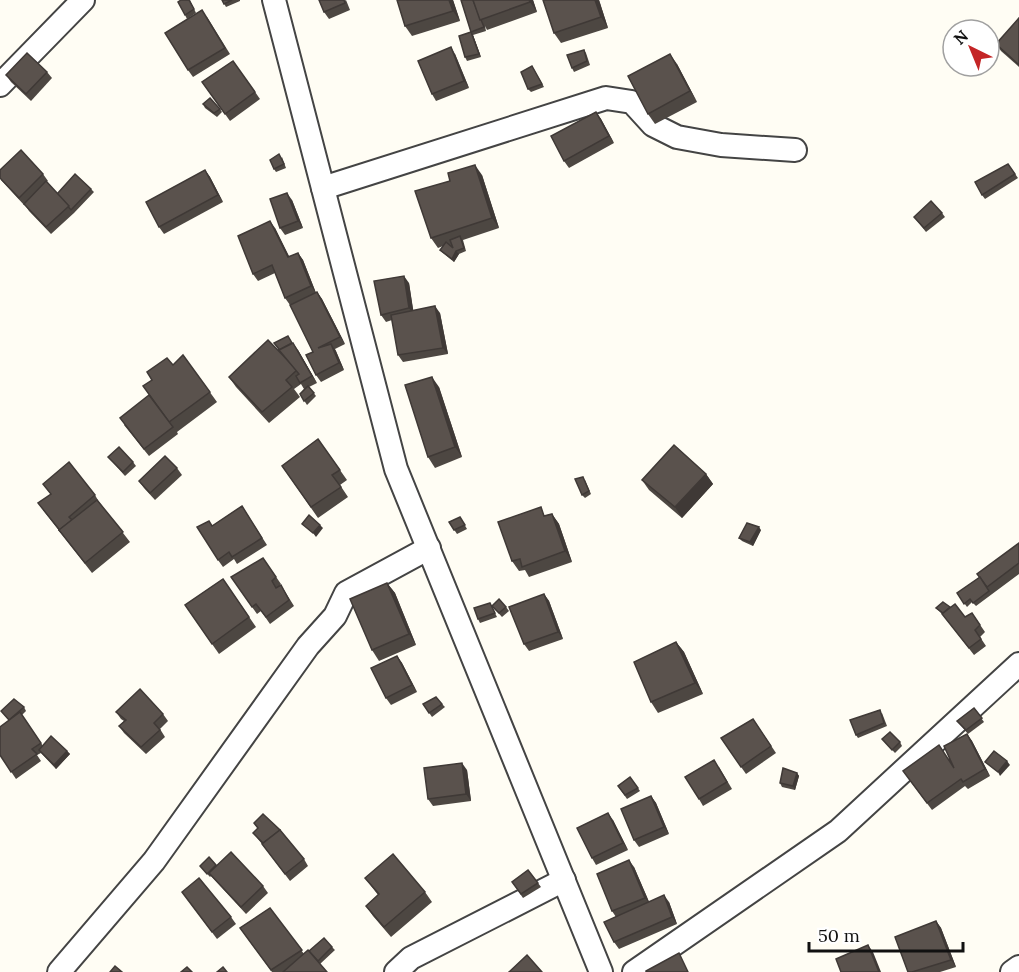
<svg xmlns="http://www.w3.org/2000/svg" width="1019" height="972" viewBox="0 0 1019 972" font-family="Lora,serif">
<rect width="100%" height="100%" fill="#fffdf4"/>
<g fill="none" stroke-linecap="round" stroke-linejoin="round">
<!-- minor casing -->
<g stroke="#444" stroke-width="26">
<g id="minor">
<path d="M274,0l122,469 205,503"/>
<path d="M0,85l83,-85"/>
<path d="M323,188l283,-90 26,4 21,23 24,12 44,8 74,5"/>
<path d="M59,972l95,-111 154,-215 27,-30 11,-23 83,-45"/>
<path d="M396,972l15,-14 153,-78"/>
<path d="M634,972l204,-141 181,-167"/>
<path d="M1012,972l7,-5"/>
</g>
</g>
<!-- minor -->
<use href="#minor" stroke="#fff" stroke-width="22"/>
</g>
<!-- wall -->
<g fill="#4d4742">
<path d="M190,0l6,13 -9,6 -2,-4z"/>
<path d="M222,0h18v1l-14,6z"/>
<path d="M346,0l4,10 -21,9 -5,-7z"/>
<path d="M397,0h56l7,21 -48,15 -7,-10z"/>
<path d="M461,0h72l4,12 -50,18 -2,-4 1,5 -13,4 8,22 -14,4 -2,-4 6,-25z"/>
<path d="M599,0l9,28 -47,15 -7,-10z"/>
<path d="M207,17l23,37 -37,23 -5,-7z"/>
<path d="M1019,18v49l-18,-16 -5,-7z"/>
<path d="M584,50l2,3 4,12 -16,7 -2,-4z"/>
<path d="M455,54l14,34 -33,13 -4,-7z"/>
<path d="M233,61l27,38 -30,22 -28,-39z"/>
<path d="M677,64l20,38 -42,22 -7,-10z"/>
<path d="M532,66l12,21 -13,5 -3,-3z"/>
<path d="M47,72l5,6 -21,23 -20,-19 -5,-7z"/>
<path d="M203,104l17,5 2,3 -5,5 -12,-9z"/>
<path d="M596,112l5,7 13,24 -45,25 -5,-7z"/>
<path d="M282,157l4,11 -10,4 -2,-3z"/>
<path d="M1008,164l10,14 -33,21 -3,-4z"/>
<path d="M0,170l43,4 5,7 -2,1 11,11 34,-4 3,3 -20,21 -23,21 -22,-23 -4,-6h-1l-23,-25z"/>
<path d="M205,170l5,7 13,25 -59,32 -5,-7z"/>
<path d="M482,175l17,53 -36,12 3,11 -7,3 -5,8 -11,-9 -3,-3 3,-4 -5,2 -7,-10z"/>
<path d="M292,200l11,28 -18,7 -5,-7z"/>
<path d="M942,213l3,4 -19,15 -12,-15z"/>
<path d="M275,228l14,29 9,-4 5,7 13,33 -26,12 -5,-7 -10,-25 -17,8 -5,-7z"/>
<path d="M409,283l4,27 27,3 8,41 -45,8 -5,-7 -6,-35 -6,2 -5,-7z"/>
<path d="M317,292l5,7 23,45 -10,5 9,21 -23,12 -5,-7 -3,-23z"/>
<path d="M298,350l19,33 -8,4 7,9 -9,9 -7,-11 4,-5 -3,-5 -7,5 6,8 -31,26 -33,-36 -7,-10 58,-17z"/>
<path d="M183,355l34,47 -40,30 1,2 -29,22 -25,-31 25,-30 3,-15 21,-15z"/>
<path d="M439,387l23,70 -27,11 -7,-11z"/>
<path d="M318,439l29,41 -7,5 8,12 -30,21 -36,-52z"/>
<path d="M108,457l25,5 3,4 -11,10z"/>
<path d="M177,468l5,7 -27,25 -11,-12 -5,-7z"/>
<path d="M706,474l7,10 -31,34 -33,-28 -7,-10z"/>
<path d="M585,480l6,14 -6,4 -3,-3z"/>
<path d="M95,495l4,7 31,40 -38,31 -49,-63z"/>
<path d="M242,506l25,39 -30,19 -3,-5 -11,8 -5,-7 -6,-34z"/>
<path d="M552,514l7,10 13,38 -43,15 -4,-7 -6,1 -7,-10 35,-46z"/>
<path d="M460,517l7,12 -10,5 -8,-12z"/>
<path d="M761,530l-8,16 -11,-5 -3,-3z"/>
<path d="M1019,543v31l-43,32 -4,-4 -5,5 -10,-14 23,-16z"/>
<path d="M263,558l18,26 -3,3 3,-2 13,21 -24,18 -9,-13 -4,3 -5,-7z"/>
<path d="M223,579l33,48 -37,27 -34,-49z"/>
<path d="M387,583l8,10 21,52 -37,16 -7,-11z"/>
<path d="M544,594l5,7 14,38 -34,12 -5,-7z"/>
<path d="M490,603l7,14 -17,6 -2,-4z"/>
<path d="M492,606l14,1 3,4 -7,6z"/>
<path d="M936,608h14l15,9 7,-4 13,19 -5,5 6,9 -12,9 -31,-40z"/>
<path d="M676,642l8,10 19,42 -45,19 -7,-11z"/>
<path d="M397,656l5,7 15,29 -26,13 -5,-7z"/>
<path d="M423,704h19l3,3 -13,10z"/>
<path d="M24,707l2,4 -4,4 21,31 24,5 3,3 -14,15 -15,-16 -4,2 4,6 -25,18 -16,-24 9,-35 -8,-9z"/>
<path d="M974,708l10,14 -16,12 -11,-13z"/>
<path d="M116,712l47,2 5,7 -8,8 5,8 -19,17 -22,-21 -5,-7 5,-5 -3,-2z"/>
<path d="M882,713l5,13 -29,12 -2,-3z"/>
<path d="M753,719l23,34 -30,21 -25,-36z"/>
<path d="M967,734l5,7 18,35 -22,13 -3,-3 -33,24 -24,-32 46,-10z"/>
<path d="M882,739l18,3 2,4 -7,7z"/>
<path d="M719,767l13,22 -29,17 -4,-7z"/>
<path d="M467,770l4,31 -38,5 -5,-7z"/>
<path d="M797,773l2,3 -4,14 -13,-3 -2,-4z"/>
<path d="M630,777l10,14 -13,8 -9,-13z"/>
<path d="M651,796l5,7 13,31 -30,13 -5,-7z"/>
<path d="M613,820l15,30 -32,15 -4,-7z"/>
<path d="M254,823l50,36 4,7 -18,15 -28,-37 -9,-11 5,-4z"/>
<path d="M209,857l8,9 46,20 5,7 -22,21 -35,-38 -1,1 -10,-11z"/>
<path d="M634,867l15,35h20l8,22 -58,25 -5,-7 2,-25 -4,-6z"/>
<path d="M528,870l13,17 -18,11 -11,-16z"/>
<path d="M365,878l60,14 7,10 -41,35 -18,-21 -7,-10 12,-11z"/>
<path d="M182,892l49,25 5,7 -19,15z"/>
<path d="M270,908l34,46 28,-7 3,3 -15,14 7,8h-55l-32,-44z"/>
<path d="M936,921l5,7 15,39 -16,5h-32z"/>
</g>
<!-- shaded-wall -->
<g fill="#3f3936">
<path d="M449,0h4l7,21 -7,-10z"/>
<path d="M529,0h4l4,12 -7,-10z"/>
<path d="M595,0h4l9,28 -7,-11z"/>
<path d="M471,32l2,3 8,22 -2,-3z"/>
<path d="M451,47l4,7 14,34 -5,-7z"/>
<path d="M670,54l7,10 20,38 -7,-11z"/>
<path d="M596,112l5,7 13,24 -5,-7z"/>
<path d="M475,165l7,10 17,53 -7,-10z"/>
<path d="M205,170l5,7 13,25 -5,-7z"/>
<path d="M287,193l5,7 11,28 -5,-7z"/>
<path d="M270,221l5,7 18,36 -5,-7z"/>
<path d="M456,251l3,3 -5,8 -2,-3z"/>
<path d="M298,253l5,7 13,33 -5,-7z"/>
<path d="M404,276l5,7 5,32 -5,-7z"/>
<path d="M317,292l5,7 23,45 -5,-7z"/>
<path d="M435,306l5,7 8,41 -5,-6z"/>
<path d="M293,343l5,7 19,33 -5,-7z"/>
<path d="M331,344l5,7 8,19 -5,-7z"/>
<path d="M432,377l7,10 23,70 -7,-10z"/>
<path d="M706,474l7,10 -31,34 -7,-11z"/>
<path d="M552,514l7,10 13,38 -7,-11z"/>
<path d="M320,525l3,3 -7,9 -3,-4z"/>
<path d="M759,527l2,3 -8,16 -3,-4z"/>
<path d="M387,583l8,10 21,52 -7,-11z"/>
<path d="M544,594l5,7 14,38 -5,-7z"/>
<path d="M676,642l8,10 19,42 -8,-11z"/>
<path d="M397,656l5,7 15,29 -5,-7z"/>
<path d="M967,734l5,7 18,35 -5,-7z"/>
<path d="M67,751l3,3 -14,15 -2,-4z"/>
<path d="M1007,761l3,4 -10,11 -2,-4z"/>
<path d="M462,763l5,7 4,31 -5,-7z"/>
<path d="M797,773l2,3 -4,14 -2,-4z"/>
<path d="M651,796l5,7 13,31 -5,-7z"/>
<path d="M608,813l5,7 15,30 -5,-7z"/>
<path d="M629,860l5,7 16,37 -5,-6z"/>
<path d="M664,895l5,7 8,22 -5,-7z"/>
<path d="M936,921l5,7 15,39 -5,-7z"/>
<path d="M868,945l5,7 8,20h-2z"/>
</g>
<!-- building -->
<g fill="#5a524d" stroke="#3f3936" stroke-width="1.5">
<path d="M181,0h8l5,9 -9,6 -7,-13z"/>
<path d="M222,0h10l-8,4z"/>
<path d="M319,0h25l1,3 -21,9z"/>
<path d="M397,0h52l4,11 -48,15z"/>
<path d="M461,0h12l11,27 -13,5z"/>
<path d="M473,0h56l1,2 -50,18z"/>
<path d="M543,0h52l6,17 -47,16z"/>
<path d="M202,10l23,38 -37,22 -23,-37z"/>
<path d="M1019,18v47l-23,-21z"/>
<path d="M471,32l8,22 -14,3 -6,-21z"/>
<path d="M451,47l13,34 -32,13 -14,-33z"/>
<path d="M584,50l3,11 -15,7 -5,-13z"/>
<path d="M27,53l20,19 -21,22 -20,-19z"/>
<path d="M670,54l20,37 -42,23 -20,-38z"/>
<path d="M233,61l22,31 -30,22 -23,-32z"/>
<path d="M532,66l10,18 -14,5 -7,-17z"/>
<path d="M210,98l10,11 -6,4 -11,-9z"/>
<path d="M596,112l13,24 -45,25 -13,-25z"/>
<path d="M21,150l22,24 -24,24 -19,-20v-8z"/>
<path d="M279,154l5,10 -10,5 -4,-9z"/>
<path d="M1008,164l7,10 -33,21 -7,-13z"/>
<path d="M475,165l17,53 -61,20 -16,-47 35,-10 -2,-8z"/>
<path d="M205,170l13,25 -59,32 -13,-25z"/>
<path d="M75,174l16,15 -20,21 -14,-16z"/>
<path d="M46,181l23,25 -23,21 -22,-23z"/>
<path d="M287,193l11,28 -18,7 -10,-29z"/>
<path d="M931,201l11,12 -18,15 -10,-11z"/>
<path d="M270,221l18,36 10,-4 13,33 -26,12 -13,-33 -19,9 -15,-38z"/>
<path d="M460,236l4,12 -8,3 -4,8 -12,-9 6,-8 7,6 -3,-8z"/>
<path d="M404,276l5,32 -28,7 -7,-34z"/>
<path d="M317,292l23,45 -22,11 13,-4 8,19 -23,12 -10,-20 7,-3 -23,-47z"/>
<path d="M435,306l8,42 -45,7 -7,-40z"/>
<path d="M288,336l4,7 -13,7 3,3 -8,-10z"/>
<path d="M268,340l29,30 -11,10 6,7 -30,25 -33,-35z"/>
<path d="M293,343l19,33 -12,7 -4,-7 3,-2 -20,-24z"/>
<path d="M183,355l27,37 -41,30 -26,-36 9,-6 -5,-8 20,-14 6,7z"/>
<path d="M432,377l23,70 -27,10 -23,-72z"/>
<path d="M308,386l6,7 -10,8 -4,-7z"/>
<path d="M149,395l24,32 -29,22 -24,-31z"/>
<path d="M318,439l22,31 -8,5 9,12 -30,20 -29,-41z"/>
<path d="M674,445l32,29 -31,33 -33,-27z"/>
<path d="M119,447l14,15 -10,10 -15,-15z"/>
<path d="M165,456l12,12 -27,25 -11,-12z"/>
<path d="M69,462l26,33 -26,22 3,3 -13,10 3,3 -24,-30 13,-9 -8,-10z"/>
<path d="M583,477l6,14 -7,4 -7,-16z"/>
<path d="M97,500l26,32 -38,31 -26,-33z"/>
<path d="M242,506l20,32 -30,19 -3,-5 -11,8 -21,-33 12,-6 3,5z"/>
<path d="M541,507l3,9 8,-2 13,37 -43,16 -2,-8 -8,2 -14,-39z"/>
<path d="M309,515l11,10 -7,8 -11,-9z"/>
<path d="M460,517l5,8 -11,5 -5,-8z"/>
<path d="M747,523l12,4 -9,15 -11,-4z"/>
<path d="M1019,543v20l-32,24 -10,-13z"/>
<path d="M263,558l13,19 -4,4 4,7 5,-3 8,15 -23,17 -10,-13 -4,3 -21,-30z"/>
<path d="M980,577l9,14 -16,12 -3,-4 -6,5 -7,-11z"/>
<path d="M223,579l26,38 -37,27 -27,-39z"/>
<path d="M387,583l22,51 -37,16 -22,-51z"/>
<path d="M544,594l14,38 -34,12 -15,-37z"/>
<path d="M499,599l7,8 -7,6 -7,-7z"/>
<path d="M943,602l7,5 -7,6 -7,-5z"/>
<path d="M490,603l5,10 -17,6 -4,-11z"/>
<path d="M955,604l10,13 7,-4 8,12 -5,5 6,9 -12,9 -27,-34z"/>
<path d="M676,642l19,41 -44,19 -17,-40z"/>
<path d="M397,656l15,29 -26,13 -15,-30z"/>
<path d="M140,689l23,25 -9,9 6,7 -19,17 -22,-21 7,-6 -10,-8z"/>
<path d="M436,697l6,7 -13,9 -6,-9z"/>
<path d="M14,699l10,8 -15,13 -8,-9z"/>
<path d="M974,708l8,10 -16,12 -9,-9z"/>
<path d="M880,710l4,13 -28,12 -6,-15z"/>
<path d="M20,712l21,31 -9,6 5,5 -26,18 -11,-17v-28z"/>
<path d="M753,719l18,27 -30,21 -20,-29z"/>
<path d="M890,732l10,10 -8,8 -10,-11z"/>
<path d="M967,734l18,35 -22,13 -2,-3 -34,24 -24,-32 36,-26 15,23 -10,-22z"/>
<path d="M51,736l16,15 -13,14 -15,-15z"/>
<path d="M994,751l13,10 -9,11 -13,-10z"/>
<path d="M714,760l13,22 -28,17 -14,-22z"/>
<path d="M462,763l4,31 -38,5 -4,-31z"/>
<path d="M783,768l14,5 -4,13 -13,-3z"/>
<path d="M630,777l8,11 -13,7 -7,-9z"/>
<path d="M651,796l13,31 -30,13 -13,-31z"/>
<path d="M608,813l15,30 -31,15 -15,-30z"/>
<path d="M263,814l17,16 -17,13 -10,-10 5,-5 -4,-5z"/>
<path d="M280,830l24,29 -19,15 -23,-30z"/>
<path d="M231,852l32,34 -22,21 -32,-34z"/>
<path d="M393,854l32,38 -41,35 -18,-21 13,-12 -14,-16z"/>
<path d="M209,857l7,8 -9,9 -7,-8z"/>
<path d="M629,860l16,38 -33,13 -15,-37z"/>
<path d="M528,870l10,13 -17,11 -9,-12z"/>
<path d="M199,878l32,39 -19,15 -30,-40z"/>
<path d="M664,895l8,22 -58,25 -10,-20z"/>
<path d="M270,908l32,42 -31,20 -31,-42z"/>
<path d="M936,921l15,39 -39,12h-4l-13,-35z"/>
<path d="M324,938l8,9 -14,14 -9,-10z"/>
<path d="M868,945l11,27h-38l-5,-13z"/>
<path d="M308,950l19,22h-44z"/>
<path d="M679,953l9,19h-42v-1z"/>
<path d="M527,955l15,17h-33z"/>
<path d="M115,966l7,6h-12z"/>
<path d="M187,967l5,5h-11z"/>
<path d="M223,967l4,5h-10z"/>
</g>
<!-- north arrow -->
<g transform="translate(971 48) rotate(317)"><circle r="28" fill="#ffffff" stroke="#a0a0a0" stroke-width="1.5"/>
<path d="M0-4.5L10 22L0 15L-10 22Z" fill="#c42526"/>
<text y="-9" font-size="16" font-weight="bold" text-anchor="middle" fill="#111111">N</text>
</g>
<!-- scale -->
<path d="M809 942v9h154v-9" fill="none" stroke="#111111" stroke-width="3"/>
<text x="818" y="942" font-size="18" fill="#111111" stroke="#ffffff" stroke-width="4.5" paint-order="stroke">50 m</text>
</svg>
